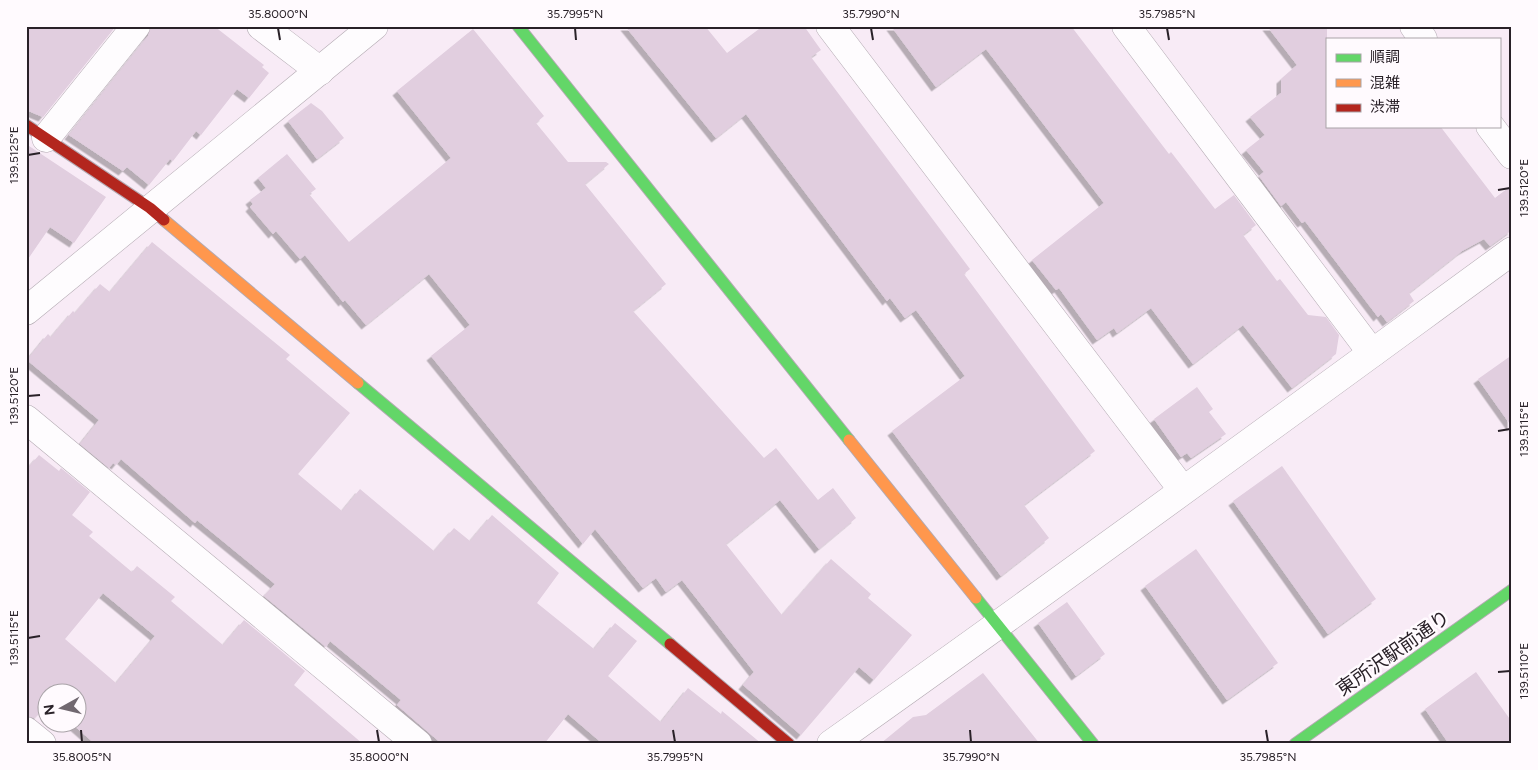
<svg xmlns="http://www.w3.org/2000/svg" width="1538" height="770" viewBox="0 0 1538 770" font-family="Figtree,'Noto Sans JP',sans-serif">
<defs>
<filter id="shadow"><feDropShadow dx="-4.5" dy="4.5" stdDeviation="0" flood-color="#0004"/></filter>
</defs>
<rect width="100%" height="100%" fill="#f8ebf6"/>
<!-- building -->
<g fill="#e1cedf" fill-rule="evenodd" filter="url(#shadow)">
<path d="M26,26h90l-73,91 -17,-7z"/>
<path d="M151,26h63l50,39 -2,2 7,6 -20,25 -12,-9 -36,46 -5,-4 -23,30 -3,-2 -21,26 -22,-18 -4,4 -54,-36 79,-99z"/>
<path d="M625,26h80l22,27 36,-27h41l17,24 -10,7 159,212 -6,5 131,177 -71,54 25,33 -48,38 -109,-145 73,-55 -49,-66 -11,8 -15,-20 -3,3 -141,-187 -30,24z"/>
<path d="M891,26h180l98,128 2,-2 44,57 19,-14 22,30 -13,10 34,46 3,-2 28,36 18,2 13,18 -3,19 -44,34 -49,-63 -50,39 -42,-56 -34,25 -3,-5 -17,12 -38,-52 -3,2 -24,-30 72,-57 -118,-154 -50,38z"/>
<path d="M1267,26h60v100h113l55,72 17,-13v45l-22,16 -6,-7 -22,12 -53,42 5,8 -27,21 -6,-8 -3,3 -73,-96 -3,2 -16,-21 -5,4 -22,-30 5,-4 -18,-22 19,-15 -15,-18 31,-24v-14l16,-14z"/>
<path d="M473,29l71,87 -8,7 32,39h38l3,2 -24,20 81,100 -33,27 131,147 12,-10 42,52 15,-12 23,30 -37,31 -39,-49 -54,44 56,71 49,-56 40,35 -3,4 44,37 -38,45 -15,-13 -58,68 -58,-50 11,-13 -72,-92 -16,12 -10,-14 -13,10 -48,-59 -12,15 -152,-188 39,-31 -41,-51 -63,51 -21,-25 -2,2 -38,-47 -5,4 -24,-28 -3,3 -23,-27 3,-3 -3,-4 16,-12 -8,-10 29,-24 29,35 -7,5 40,48 102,-84 -54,-67z"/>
<path d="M311,103l11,8 22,27 -27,21 -29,-38z"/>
<path d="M26,144l80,53 -32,46 -24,-16 -24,35z"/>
<path d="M152,242l138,113 -4,4 64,54 -52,61 44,37 18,-22 74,62 20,-23 16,13 22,-26 67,58 -22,30 57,46 21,-26 22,18 -29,35 53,46 27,-34 33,26 1,-3 40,33h-159l-35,-30 -24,30h-102l-45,-39 4,-5 -71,-59 -4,6 -62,-51 11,-12 -78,-64 -2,3 -74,-64 -5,6 -3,-2 -4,5 -29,-24 19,-24 -72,-60 21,-26 3,3 22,-26 2,2 25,-29 10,8z"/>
<path d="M1512,355v72l-34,-48z"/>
<path d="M1197,387l16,22 -4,3 17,22 -35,24 -4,-5 -6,4 -27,-38z"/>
<path d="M39,455l20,16 2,-3 29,24 -18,23 21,17 -4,4 43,36 5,-6 38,31 -4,4 52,44 21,-25 61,51 -11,14 69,59h-268l-25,-22h8v-30h-30v12l-13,14 -9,-2v-246zM103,593l52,43 -39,47 -51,-44z"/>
<path d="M1282,466l94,133 -48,35 -95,-133z"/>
<path d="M1196,549l82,114 -51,37 -82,-114z"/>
<path d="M1067,602l38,52 -29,22 -38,-53z"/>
<path d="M1476,672l36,50v22h-63l-24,-35z"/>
<path d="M983,673l57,71h-160l33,-27 13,-2z"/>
</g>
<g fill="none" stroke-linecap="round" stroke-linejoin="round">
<!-- street casing -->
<g stroke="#b3aab2" stroke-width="29">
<g id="street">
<path d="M261,26l59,45"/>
<path d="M830,26l352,463"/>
<path d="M1126,26l246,327"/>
<path d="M1414,26l9,13"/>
<path d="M1490,126l22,29"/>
<path d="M46,138l90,-112"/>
<path d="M26,311l348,-285"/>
<path d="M26,419l392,325"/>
<path d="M26,731l16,13"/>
<path d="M831,744c229,-162 455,-328 681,-493"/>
</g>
</g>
<!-- fast casing -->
<g stroke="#b3aab2" stroke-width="13">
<g id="fast">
<path d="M518,26l331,414"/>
<path d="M358,383l312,261"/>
<path d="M976,598l117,146"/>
<path d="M1295,744l217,-154"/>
</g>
</g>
<!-- slow casing -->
<g stroke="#b3aab2" stroke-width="13">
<g id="slow">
<path d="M164,220l194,163"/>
<path d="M849,440l127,158"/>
</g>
</g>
<!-- jam casing -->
<g stroke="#b3aab2" stroke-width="13">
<g id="jam">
<path d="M26,125l124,83 14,12"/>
<path d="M670,644l119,100"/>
</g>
</g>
<!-- street -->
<use href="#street" stroke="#fefcfe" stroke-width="28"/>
<!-- fast -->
<use href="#fast" stroke="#63d668" stroke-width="11"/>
<!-- slow -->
<use href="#slow" stroke="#ff974d" stroke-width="11"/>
<!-- jam -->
<use href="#jam" stroke="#b3261e" stroke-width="11"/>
</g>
<!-- ticks -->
<path fill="none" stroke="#292128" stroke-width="2" d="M278,28l2,12M575,28l1,12M871,28l2,12M1167,28l2,12M28,155l12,-2M1498,190l12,-2M28,396l12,-1M1498,431l12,-2M28,638l12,-2M1498,672l12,-1M81,730l1,12M377,730l2,12M673,730l2,12M970,730l1,12M1266,730l2,12"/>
<g text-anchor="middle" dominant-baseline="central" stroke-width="5" stroke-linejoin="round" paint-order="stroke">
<!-- street labels -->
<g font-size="19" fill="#292128" stroke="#fffafe">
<text transform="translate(1393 653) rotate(-35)">東所沢駅前通り</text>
</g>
</g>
<!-- border -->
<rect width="1538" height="770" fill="none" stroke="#fffafe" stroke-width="55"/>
<!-- legend -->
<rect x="1326" y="38" width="175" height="90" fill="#fffafe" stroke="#a9a3a8"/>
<rect x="1336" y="54" width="25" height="8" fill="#63d668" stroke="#a9a3a8"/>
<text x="1370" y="62" font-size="15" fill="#292128">順調</text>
<rect x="1336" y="79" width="25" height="8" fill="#ff974d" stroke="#a9a3a8"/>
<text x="1370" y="88" font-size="15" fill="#292128">混雑</text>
<rect x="1336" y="104" width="25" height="8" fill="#b3261e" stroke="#a9a3a8"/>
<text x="1370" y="112" font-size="15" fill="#292128">渋滞</text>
<!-- north arrow -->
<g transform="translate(62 708) rotate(262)"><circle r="24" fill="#fffafe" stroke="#a9a3a8"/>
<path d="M0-4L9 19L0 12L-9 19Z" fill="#716870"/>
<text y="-8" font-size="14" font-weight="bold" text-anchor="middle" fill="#292128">N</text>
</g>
<rect x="28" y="28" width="1482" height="714" fill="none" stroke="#292128" stroke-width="2"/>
<g font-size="12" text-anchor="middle" fill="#292128">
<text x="278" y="18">35.8000°N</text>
<text x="575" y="18">35.7995°N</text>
<text x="871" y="18">35.7990°N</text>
<text x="1167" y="18">35.7985°N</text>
<text transform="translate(14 155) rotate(-90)" y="4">139.5125°E</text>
<text transform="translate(1524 188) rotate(-90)" y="4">139.5120°E</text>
<text transform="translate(14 396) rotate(-90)" y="4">139.5120°E</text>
<text transform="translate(1524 429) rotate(-90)" y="4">139.5115°E</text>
<text transform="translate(14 638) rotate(-90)" y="4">139.5115°E</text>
<text transform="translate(1524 671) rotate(-90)" y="4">139.5110°E</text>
<text x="82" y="761">35.8005°N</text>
<text x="379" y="761">35.8000°N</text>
<text x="675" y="761">35.7995°N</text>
<text x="971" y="761">35.7990°N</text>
<text x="1268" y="761">35.7985°N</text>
</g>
</svg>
